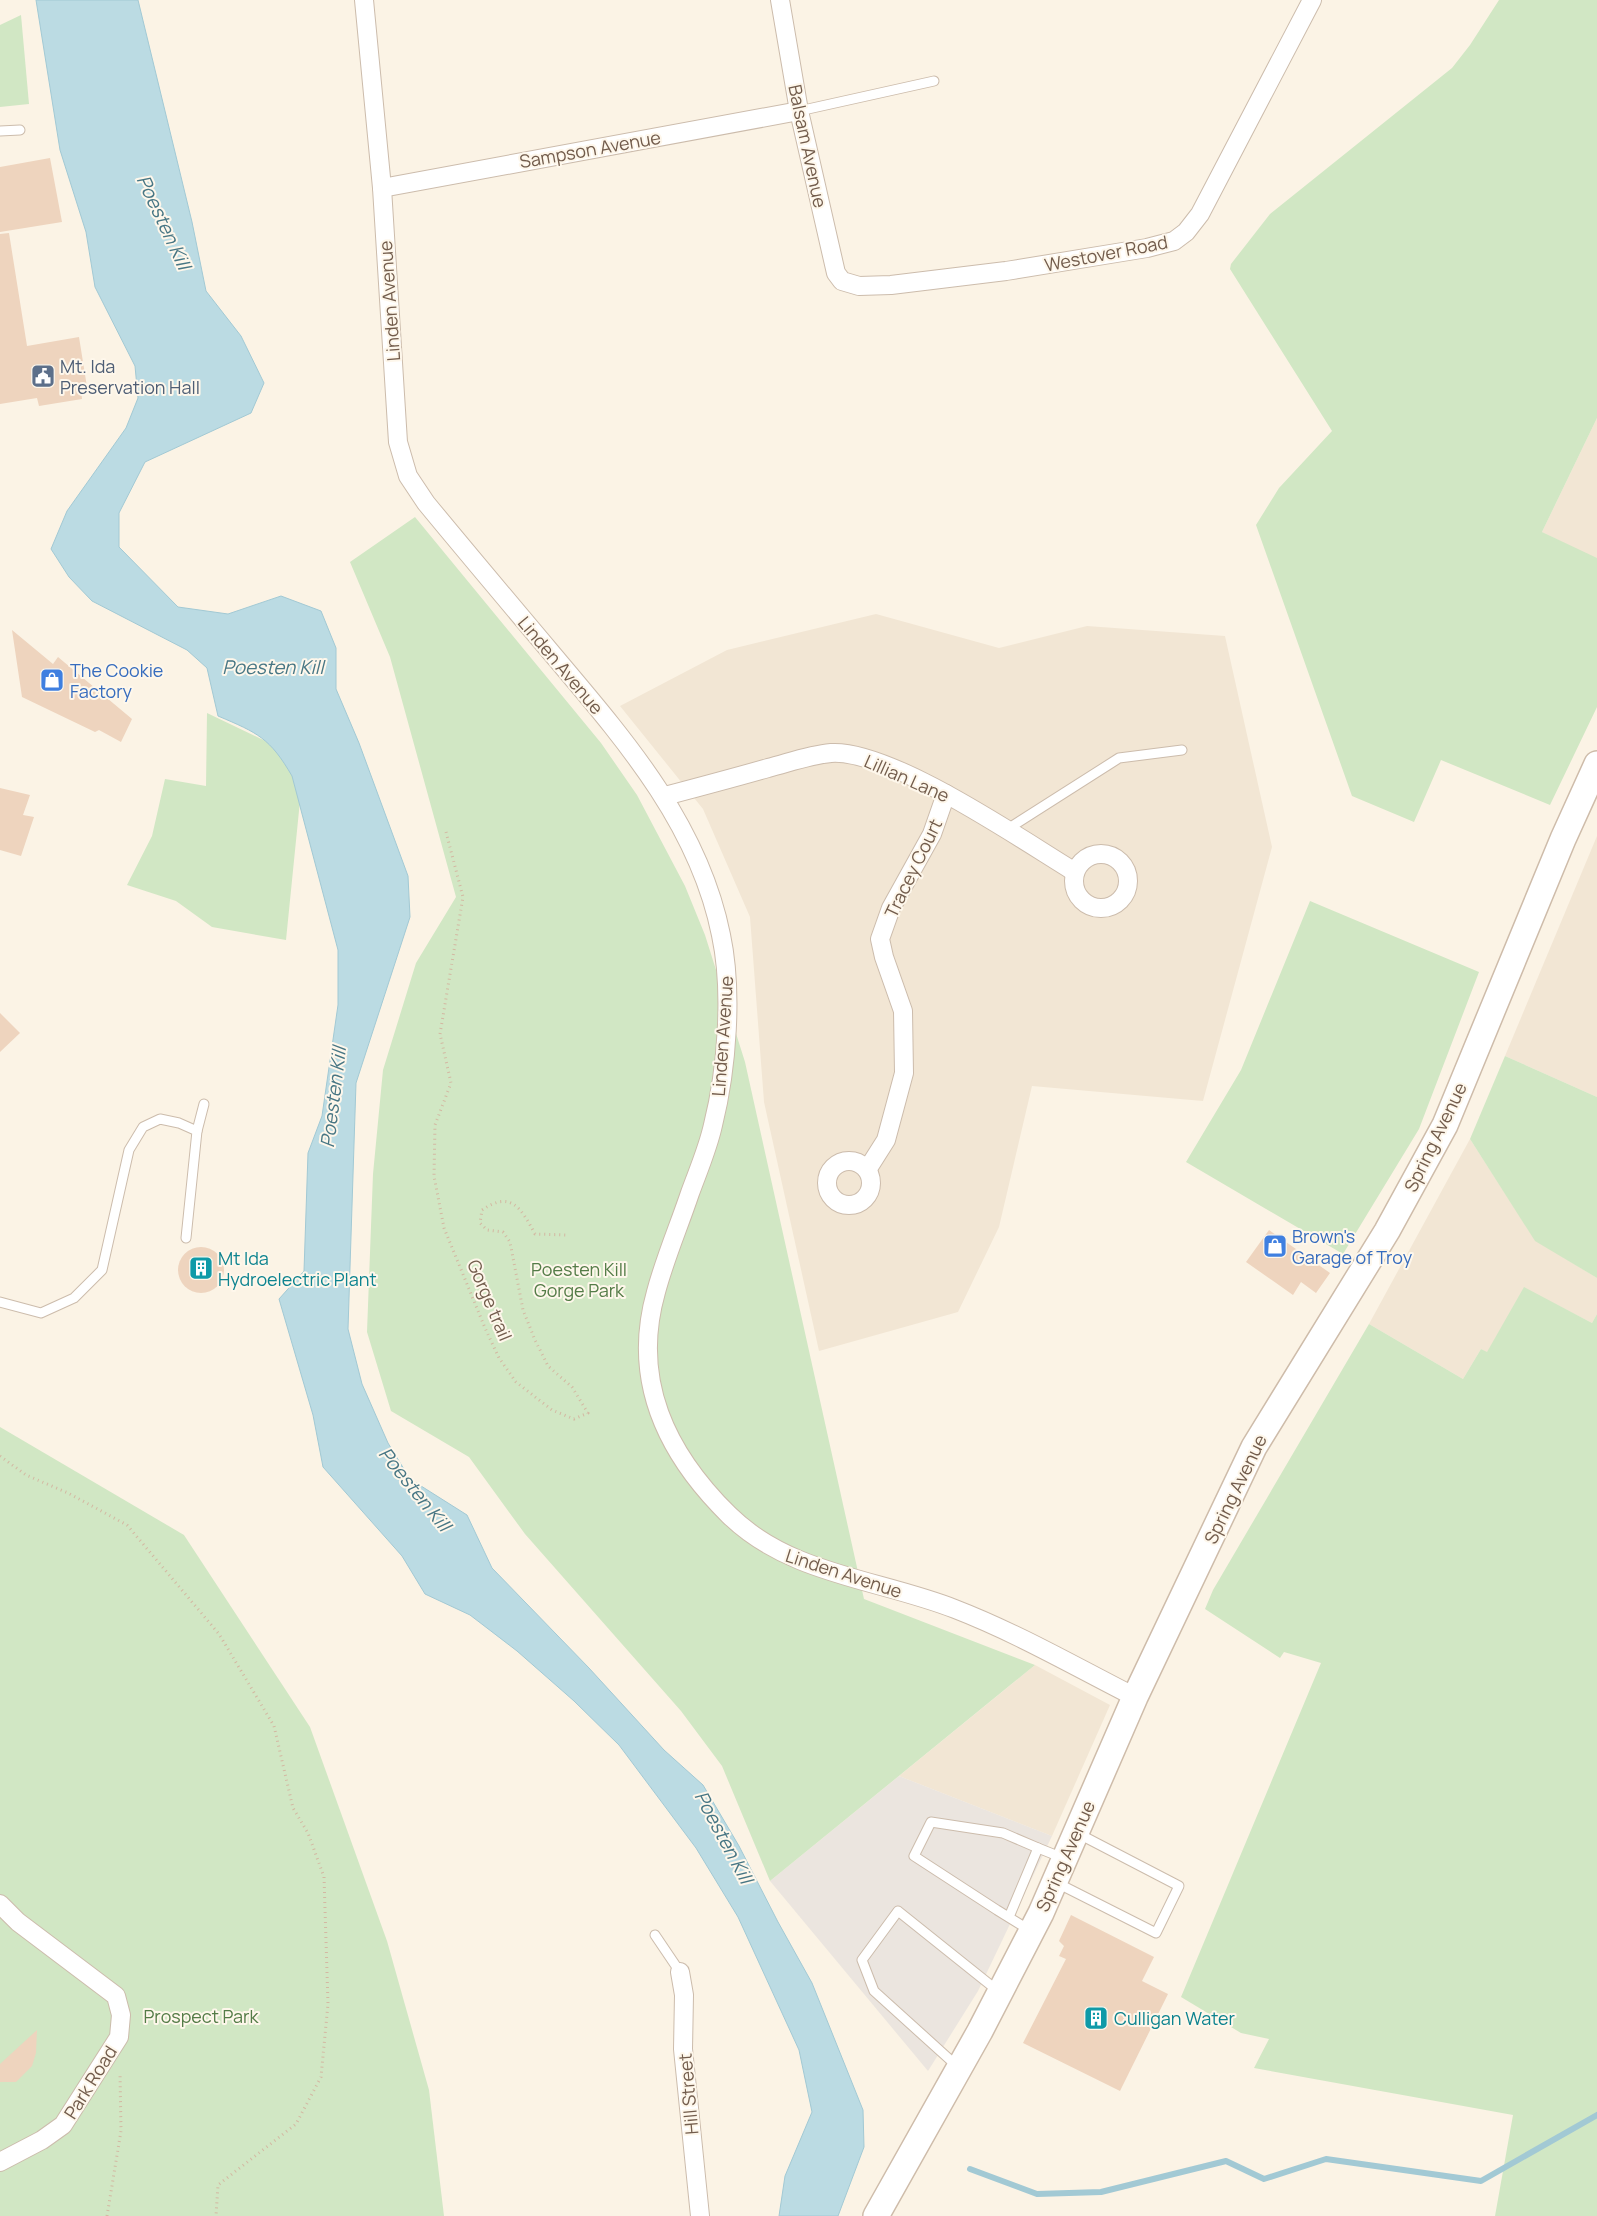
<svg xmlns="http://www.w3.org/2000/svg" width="1597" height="2216" viewBox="0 0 1597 2216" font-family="Manrope,sans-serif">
<rect width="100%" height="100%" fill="#fbf3e5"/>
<!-- residential -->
<g fill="#f2e6d4">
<path d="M1597,418v142l-55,-28z"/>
<path d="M876,614l123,34 88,-22 138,10 47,211 -69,254 -171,-15 -33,141 -41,85 -139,39 -55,-249 -14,-185 -47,-108 -83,-103 107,-56z"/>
<path d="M1597,836v261l-92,-41z"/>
<path d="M1470,1139l65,101 62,38v36l-5,9 -68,-35 -37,65 -6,-4 -18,30 -94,-55z"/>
<path d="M1035,1665l75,40 -58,131 -153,-60z"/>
</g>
<!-- industrial -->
<path fill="#ebe5df" d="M899,1776l153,60 -74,155 -50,80 -158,-190z"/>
<!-- green -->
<g fill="#d1e7c4">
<path d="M1499,0h98v418l-55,114 55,26v149l-47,98 -109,-45 -27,62 -62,-26 -96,-271 23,-37 53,-57 -102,-162 1,-5 39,-50 182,-146 18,-23z"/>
<path d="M21,15l8,89 -29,3v-82z"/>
<path d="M415,517l186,226 36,52 48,91 20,49 40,127 119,537 171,66 -265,216 -48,-115 -41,-55 -156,-177 -56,-77 -78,-46 -24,-79 6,-158 10,-104 33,-107 40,-66 -66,-240 -40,-95z"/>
<path d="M207,713l94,45 1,23 -16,159 -74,-13 -36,-26 -49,-16 25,-49 13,-57 41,7z"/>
<path d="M1310,901l169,71 -60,157 -76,125 -157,-92 55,-92z"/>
<path d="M1505,1056l92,41v181l-62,-37 -65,-102z"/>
<path d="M1524,1287l68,36 5,-9v902h-102l18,-101 -259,-47 15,-29 -28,-6 -60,-36 140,-334 -37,-11 -4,6 -75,-49 8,-19 156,-266 94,55 18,-30 6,3z"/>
<path d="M0,1427l184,108 126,192 77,214 42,149 15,126h-444z"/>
</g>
<!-- water -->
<path fill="#bbdbe3" stroke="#a2c9d4" d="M36,0h102l54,222 14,69 35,45 23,47 -13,30 -106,49 -26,51v34l59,60 50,7 53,-18 40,15 15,37v41l23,54 49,133 2,41 -54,166 -8,246 14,55 26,59 22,36 57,36 25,53 97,100 75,82 39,35 36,61 39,76 34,61 51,127 1,37 -26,69h-59l6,-40 27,-64 -13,-62 -61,-133 -42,-69 -77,-103 -45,-44 -57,-50 -47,-36 -45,-21 -23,-38 -79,-89 -10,-52 -34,-116 25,-28 4,-118 14,-37 16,-111v-55l-46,-174c-22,-38 -34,-43 -74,-60l-11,-48 -20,-18 -95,-49 -23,-24 -18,-28 16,-38 59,-83 12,-30 -3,-32 -40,-79 -9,-55 -26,-82z"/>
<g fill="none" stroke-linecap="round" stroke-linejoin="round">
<!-- stream -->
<path stroke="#a2c9d4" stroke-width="6" d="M970,2169l67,25 64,-2 125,-31 38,18 62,-20 155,22 116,-66"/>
</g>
<!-- building -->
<g fill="#eed4be">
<path d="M50,158l12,64 -62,10v-65z"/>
<path d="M9,233l18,113 52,-9 8,50 -6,2 1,10 -43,7 -2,-8 -37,6v-170z"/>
<path d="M12,630l41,34 5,-7 74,62 -11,23 -22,-12 -4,2 -73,-35z"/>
<path d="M0,788l30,7 -7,20 11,2 -13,39 -21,-6z"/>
<path d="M0,1013l20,20 -20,19z"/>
<path d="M1269,1230l61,43 -14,20 -15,-11 -8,13 -47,-33z"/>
<circle cx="201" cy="1270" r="23"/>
<path d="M1071,1915l83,42 -12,24 26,13 -48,97 -97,-48 43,-84 -7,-3 5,-10 -5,-5z"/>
<path d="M37,2030l-1,23 -4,13 -16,16h-16v-18z"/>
</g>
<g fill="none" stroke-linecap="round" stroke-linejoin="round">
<!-- lane casing -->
<g stroke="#ccbcac" stroke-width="11">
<g id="lane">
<path d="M799,111l135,-30"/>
<path d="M0,131l20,-1"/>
<path d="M1006,830l113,-72 63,-8"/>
<path d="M197,1131l7,-27"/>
<path d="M0,1302l41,11 33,-15 28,-28 27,-120 14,-23 17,-8 19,4 18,8 -11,107"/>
<path d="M1038,1848l25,10"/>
<path d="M1057,1883l99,50 23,-47 -102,-53"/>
<path d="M1009,1917l29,-69 -35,-15 -72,-11 -17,34 83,54 34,21"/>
<path d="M655,1935l25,37"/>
<path d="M958,2067l-84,-76 -12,-31 36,-49 100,80"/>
</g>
</g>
<!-- street casing -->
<g stroke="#ccbcac" stroke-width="20">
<g id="street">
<path d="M364,0l18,188 16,254 10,34 18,27c42,51 85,102 128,153 71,84 145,169 167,279 12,56 6,134 -8,190 -5,23 -15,46 -23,68 -11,33 -25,65 -34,99 -25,88 10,161 73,223 61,60 150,64 226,94 62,24 121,58 180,88"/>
<path d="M780,0l19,111 37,162 6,8 17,5 32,-1 115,-14 141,-23 27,-7 12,-9 14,-18 112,-214"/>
<path d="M382,188l417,-77"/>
<path d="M665,796c34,-9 68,-18 103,-28 20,-5 41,-13 63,-15 59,-4 191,87 244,119"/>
<circle cx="1101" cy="881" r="27"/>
<circle cx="849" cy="1183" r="22"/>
<path d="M867,1170l19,-30 18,-67 -1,-62 -19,-54 -4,-18 11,-31 41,-74 14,-40"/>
<path d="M0,1904l18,18 98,74 5,19 -2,22 -56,88 -21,15 -42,22"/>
<path d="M680,1972l4,23 -1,54 17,167"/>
</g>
</g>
<!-- secondary casing -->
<g stroke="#cebcaa" stroke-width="28">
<path id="secondary" d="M876,2216l104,-185 61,-118 94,-216 119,-250 133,-216 58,-106 118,-286 34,-75"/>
</g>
<!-- path -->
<g stroke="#d3b8a2" stroke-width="3" stroke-dasharray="1 4" stroke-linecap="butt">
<path d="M446,832l17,65 -23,137 11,49 -16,42 -1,51 10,52 41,100 14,30 17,24 36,28 22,9 14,-6 -16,-26 -24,-21 -13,-26 -12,-30 -13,-68 -7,-10 -16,-2 -7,-7 2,-13c29,-20 39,-2 53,24l31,1"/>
<path d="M0,1456l26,19 42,18 59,32 92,109 55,92 19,82 15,25 16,44 4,127 -7,73 -25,47 -78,61 -2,31"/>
<path d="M107,2216l14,-85 -1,-58"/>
</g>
<!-- lane -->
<use href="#lane" stroke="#fff" stroke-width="9"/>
<!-- street -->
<use href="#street" stroke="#fff" stroke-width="18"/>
<!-- secondary -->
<use href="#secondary" stroke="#fff" stroke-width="25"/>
</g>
<!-- icons -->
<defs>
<g id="civic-square" transform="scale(1.25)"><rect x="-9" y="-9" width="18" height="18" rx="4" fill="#5c6f8a" stroke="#fef7eb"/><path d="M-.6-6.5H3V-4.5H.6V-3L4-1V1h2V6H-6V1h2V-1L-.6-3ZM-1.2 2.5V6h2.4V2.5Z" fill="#fff"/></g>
<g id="shop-square" transform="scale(1.25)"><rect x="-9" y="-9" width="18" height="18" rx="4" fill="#3f7fe0" stroke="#fef7eb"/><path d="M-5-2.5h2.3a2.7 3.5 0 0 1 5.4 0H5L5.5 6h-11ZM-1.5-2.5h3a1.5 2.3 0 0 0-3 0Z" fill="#fff"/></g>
<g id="building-square" transform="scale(1.25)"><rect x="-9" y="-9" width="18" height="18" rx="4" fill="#0f9aa8" stroke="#fef7eb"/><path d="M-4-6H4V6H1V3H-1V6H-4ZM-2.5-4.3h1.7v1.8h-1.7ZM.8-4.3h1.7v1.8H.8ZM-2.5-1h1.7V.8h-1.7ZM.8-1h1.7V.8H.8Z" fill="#fff"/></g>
</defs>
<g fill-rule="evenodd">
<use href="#civic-square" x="43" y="376"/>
<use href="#shop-square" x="52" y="680"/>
<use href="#shop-square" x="1275" y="1246"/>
<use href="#building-square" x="201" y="1268"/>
<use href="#building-square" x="1096" y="2018"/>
</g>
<g text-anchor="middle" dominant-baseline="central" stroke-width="4" stroke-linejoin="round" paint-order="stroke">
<!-- street labels -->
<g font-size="18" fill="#725c4c" stroke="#fef7eb">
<text transform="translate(808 146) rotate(78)">Balsam Avenue</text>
<text transform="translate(590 149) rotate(-10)">Sampson Avenue</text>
<text transform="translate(1106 253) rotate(-11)">Westover Road</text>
<text transform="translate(389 301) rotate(-94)">Linden Avenue</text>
<text transform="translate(561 665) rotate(50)">Linden Avenue</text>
<text transform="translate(907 778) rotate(24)">Lillian Lane</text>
<text transform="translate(913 868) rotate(-64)">Tracey Court</text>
<text transform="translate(722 1036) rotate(-86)">Linden Avenue</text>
<text transform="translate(1435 1137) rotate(-64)">Spring Avenue</text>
<text transform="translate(490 1300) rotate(67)">Gorge trail</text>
<text transform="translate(1235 1489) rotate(-64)">Spring Avenue</text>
<text transform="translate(844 1573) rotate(18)">Linden Avenue</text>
<text transform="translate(1065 1856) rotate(-66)">Spring Avenue</text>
<text transform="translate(90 2082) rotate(-58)">Park Road</text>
<text transform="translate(688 2094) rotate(-95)">Hill Street</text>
</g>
<!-- service labels -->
<g font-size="18" fill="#4e5e75" stroke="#fef7eb" text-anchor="start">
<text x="60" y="366">Mt. Ida<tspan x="60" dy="21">Preservation Hall</tspan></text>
</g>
<!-- shop labels -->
<g font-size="18" fill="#366cbe" stroke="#fef7eb" text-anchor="start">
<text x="70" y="670">The Cookie<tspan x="70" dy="21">Factory</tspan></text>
<text x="1292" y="1236">Brown's<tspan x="1292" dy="21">Garage of Troy</tspan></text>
</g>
<!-- culture labels -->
<g font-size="18" fill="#0d838f" stroke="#fef7eb" text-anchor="start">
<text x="218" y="1258">Mt Ida<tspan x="218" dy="21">Hydroelectric Plant</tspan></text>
<text x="1114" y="2018">Culligan Water</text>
</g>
<!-- park labels -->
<g font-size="18" fill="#547c47" stroke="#fef7eb">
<text x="579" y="1269">Poesten Kill<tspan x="579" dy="21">Gorge Park</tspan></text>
<text x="201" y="2016">Prospect Park</text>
</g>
<!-- water labels -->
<g font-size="19" font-style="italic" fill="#477684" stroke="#fef7eb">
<text transform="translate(164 222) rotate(65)">Poesten Kill</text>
<text x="273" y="667">Poesten Kill</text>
<text transform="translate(333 1097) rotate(-83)">Poesten Kill</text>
<text transform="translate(415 1489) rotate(51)">Poesten Kill</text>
<text transform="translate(724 1837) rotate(62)">Poesten Kill</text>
</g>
</g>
</svg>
